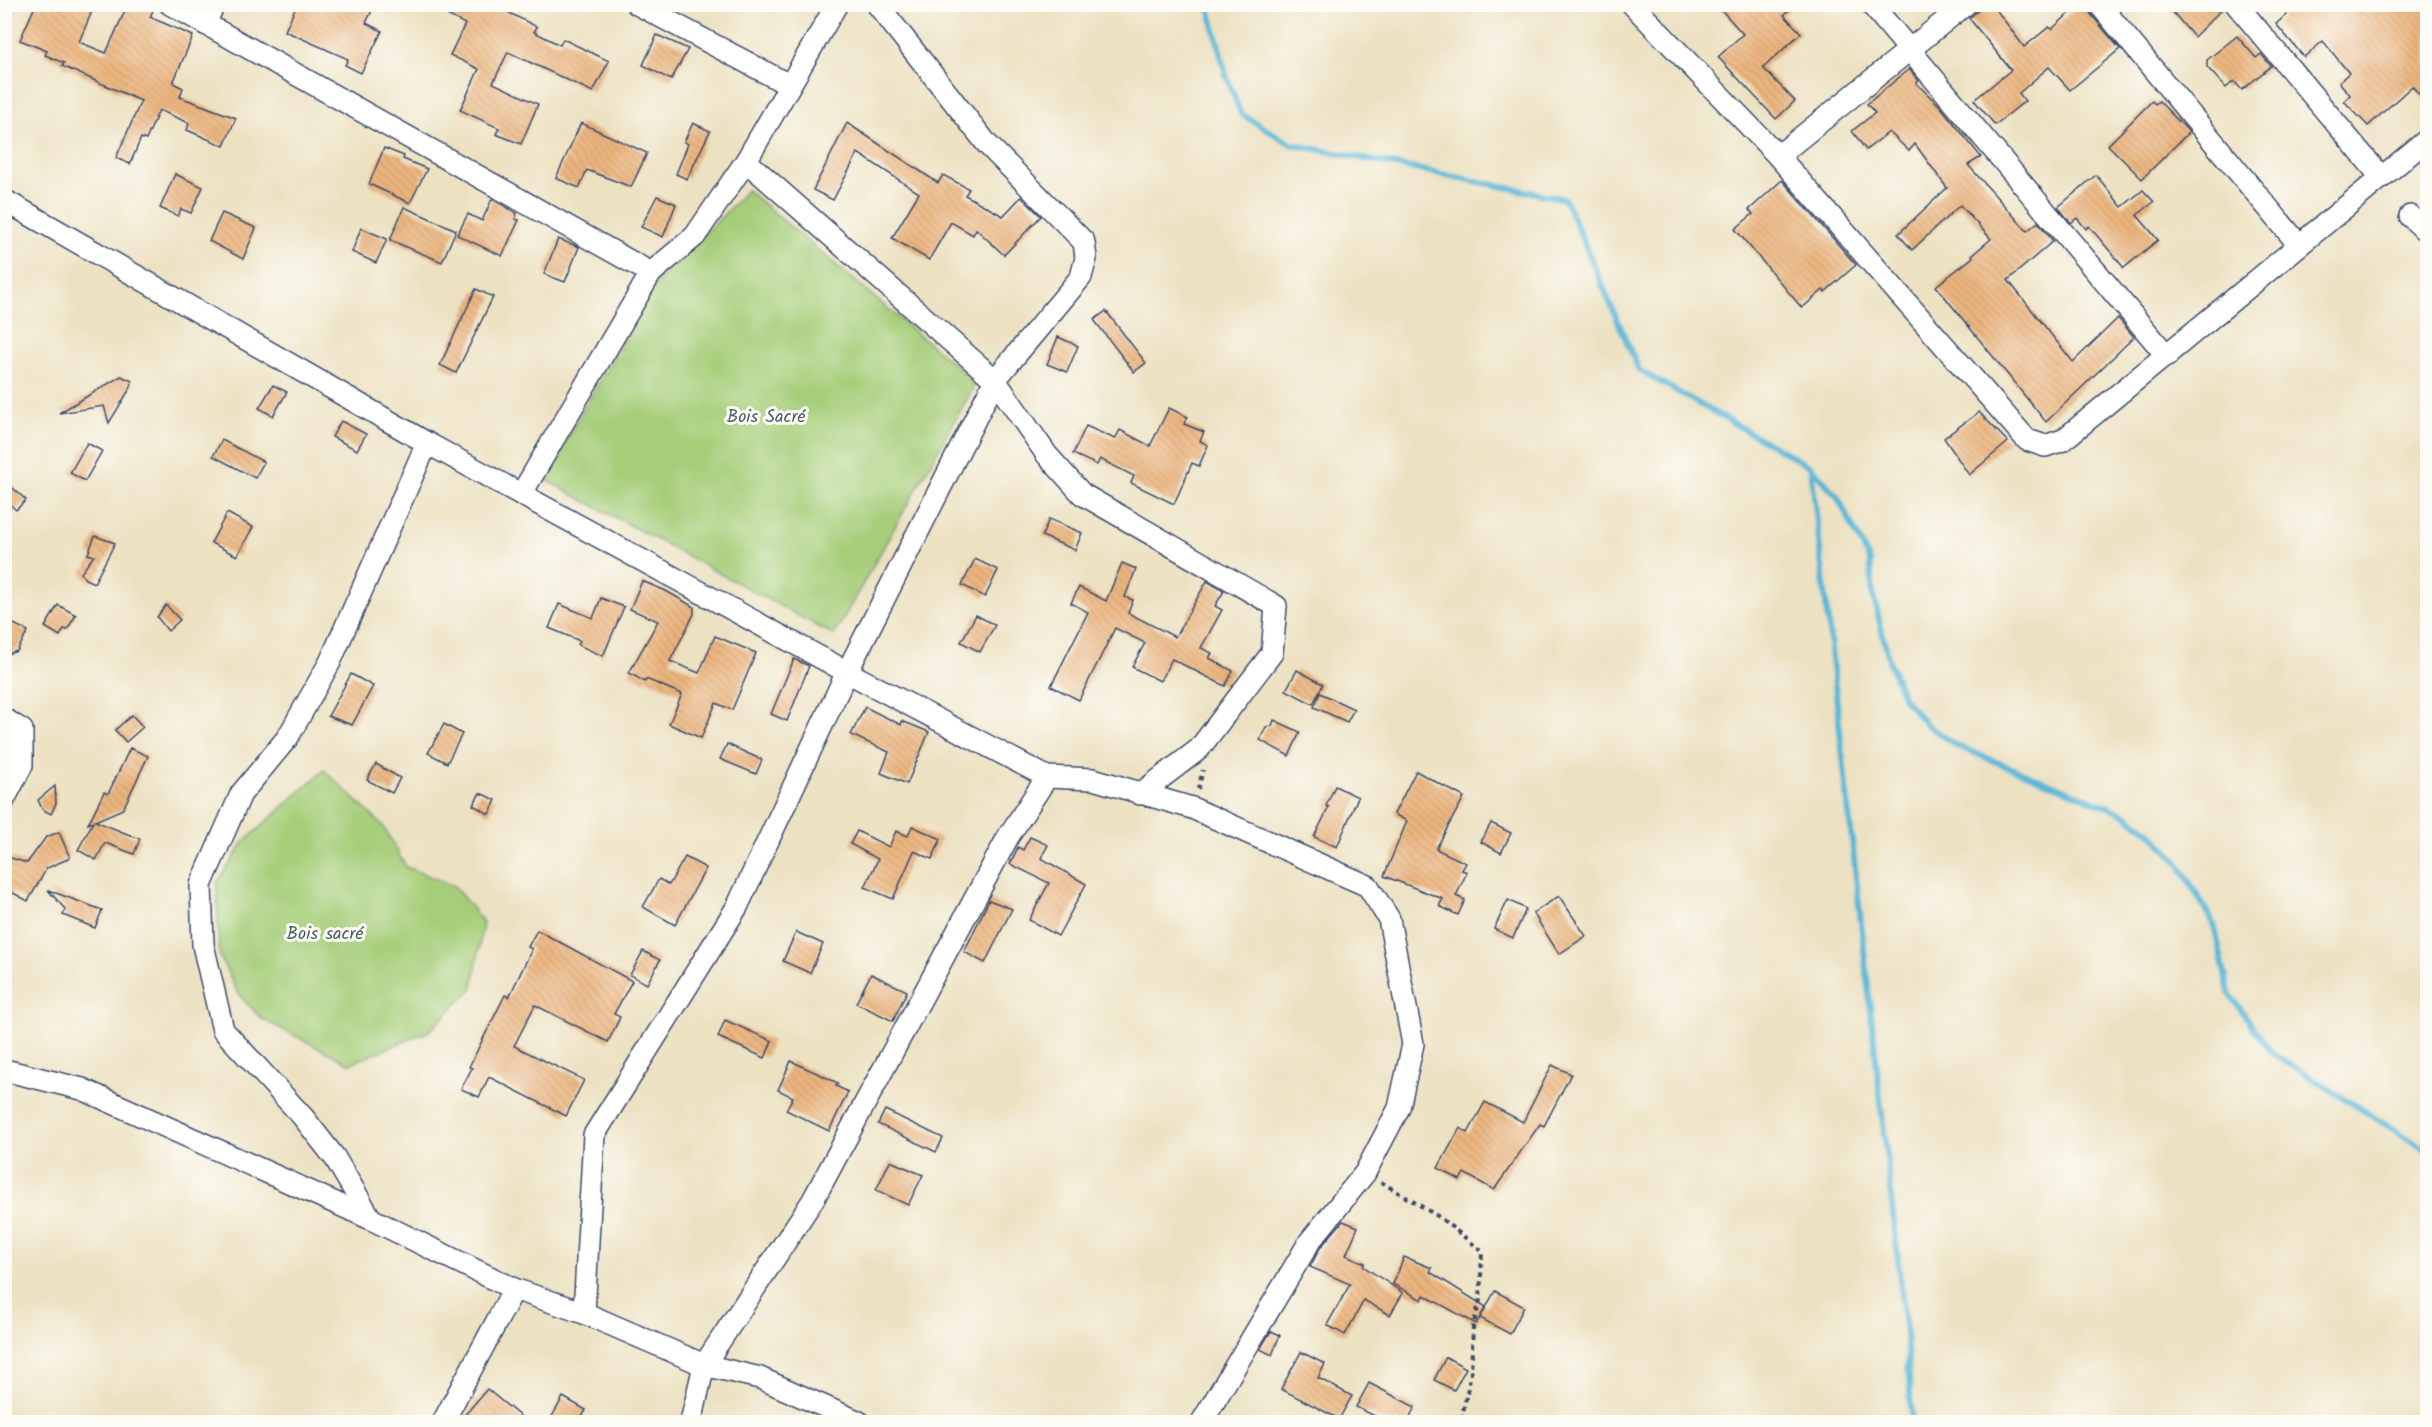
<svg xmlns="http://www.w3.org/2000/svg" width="2432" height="1427" viewBox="0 0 2432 1427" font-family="Kalam,sans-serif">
<defs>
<pattern id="building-back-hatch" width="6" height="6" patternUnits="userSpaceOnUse" patternTransform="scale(1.5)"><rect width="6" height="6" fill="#ecb57e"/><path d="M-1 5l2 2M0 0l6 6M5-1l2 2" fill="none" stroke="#ca9c6f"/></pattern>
</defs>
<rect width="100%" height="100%" fill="#fdfcf7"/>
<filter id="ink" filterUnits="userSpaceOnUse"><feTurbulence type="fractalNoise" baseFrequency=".0167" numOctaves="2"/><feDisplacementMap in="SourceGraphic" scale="12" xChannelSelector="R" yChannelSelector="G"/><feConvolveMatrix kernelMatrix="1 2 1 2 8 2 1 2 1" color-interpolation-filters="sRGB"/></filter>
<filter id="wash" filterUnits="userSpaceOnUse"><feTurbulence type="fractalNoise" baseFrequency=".008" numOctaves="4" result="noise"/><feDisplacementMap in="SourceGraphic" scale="24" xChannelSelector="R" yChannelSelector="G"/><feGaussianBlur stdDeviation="1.35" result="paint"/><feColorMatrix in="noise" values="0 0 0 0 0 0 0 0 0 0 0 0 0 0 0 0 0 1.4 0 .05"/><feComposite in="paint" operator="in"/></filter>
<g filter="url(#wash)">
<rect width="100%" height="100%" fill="#ece1c1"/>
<!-- green -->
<g fill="#a6ce79" stroke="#607e6c" stroke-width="1.5">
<path d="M747,190l229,193 -142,252 -290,-156 122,-213 45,-38z"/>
<path d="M324,770l59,56 23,41 48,19 29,36 -10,66 -44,43 -79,33 -88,-45 -23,-24 -20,-40 -2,-72 27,-41z"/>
</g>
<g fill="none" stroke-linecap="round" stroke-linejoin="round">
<!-- stream -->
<g stroke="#58b6d7" stroke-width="6">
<path d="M1208,4l18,71 15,39 50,30 274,55 74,171 172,97 95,865 6,90"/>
<path d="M1811,467l26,29 33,65 3,34 17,69 14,35 23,26 30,21 166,67 27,19 28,30 36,62 15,69 43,60 156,98"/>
</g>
</g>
<g id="blocks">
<!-- building -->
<g fill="url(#building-back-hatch)">
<path d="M36,4h59l-16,38 27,11 22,-49h17l9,4 -4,9 43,19 -20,47 10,5 -3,9 56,21 -12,28 -37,-16 2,-7 -30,-13 -13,30 -5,-2 -11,26 -14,-6 25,-57 -79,-35 2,-3 -19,-8 2,-4 -27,-11z"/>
<path d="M297,4h78l-9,19 16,8 -21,42 -16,-8 3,-6 -63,-28z"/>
<path d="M426,4h66l45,23 -3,5 26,13 3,-6 46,22 -16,31 -85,-40 -15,31 45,21 -17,40 -25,-10 3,-6 -39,-18 19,-41 -29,-14 15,-31z"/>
<path d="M1716,4h79l-11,11 17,18 -38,35 32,33 -19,18 -58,-62 25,-23z"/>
<path d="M1986,4h6l32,43 25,-20 3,2 28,-25h7l2,8 31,37 -50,41 -21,-23 -30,26 6,8 -30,24 -21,-25 37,-30 -42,-52z"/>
<path d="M2166,4h58v3l-30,30z"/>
<path d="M2298,4h58l5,7 9,-7h57v99l-15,-17 -44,40 -24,-25 6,-6 -11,-13 10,-9 -26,-32 -19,16 -28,-33z"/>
<path d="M657,35l31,14 -17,31 -28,-15z"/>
<path d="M2237,36l19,22 5,-4 10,12 -29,24 -8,-9 -8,7 -19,-21v-7z"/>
<path d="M1909,69l10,12 -3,2 24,23 41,51 -13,8 59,66 11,-9 15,19 -45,39 65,82 45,-44 16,19 -88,85 -110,-136 37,-29 -1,-2 19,-16 -31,-34 -48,45 -14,-16 49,-46 -32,-44 -6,7 -20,-19 -23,18 -14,-19 23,-18 -8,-9z"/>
<path d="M2152,101l3,3 4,-3 30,31 -47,47 -34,-34z"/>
<path d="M581,123l66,30 -16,34 -44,-17 -8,18 -23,-10z"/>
<path d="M693,123l17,8 -23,48 -11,-5 12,-30 -4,-2z"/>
<path d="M847,123l91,60 5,-8 26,14 -4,6 38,21 18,-19 20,19 -37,39 -28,-26 -3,6 -22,-13 -22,38 -37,-22 27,-45 -61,-40 -25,47 -20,-10z"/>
<path d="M384,148l20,8 -1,3 24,10 -17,34 -41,-19z"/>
<path d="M175,174l28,13 -12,26 -10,-4 -3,7 -18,-8z"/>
<path d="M2096,175l26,32 21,-17 11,12 -17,13 21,25 -34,28 -35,-42 -3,3 -9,-11 -6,5 -13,-16z"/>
<path d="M1782,180l74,85 -31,27 -2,-2 -21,18 -67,-79 18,-15 -4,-4z"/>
<path d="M657,196l19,8 -13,33 -22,-10z"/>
<path d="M492,199l25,14 -2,6 4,1 -17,36 -45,-21 11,-21 14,7z"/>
<path d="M404,207l52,23 -14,32 -52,-22z"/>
<path d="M222,213l34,15 -13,31 -34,-18z"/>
<path d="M361,228l26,11 -11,24 -24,-11z"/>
<path d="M558,239l21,8 -14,35 -21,-8z"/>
<path d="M476,289l17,8 -37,76 -16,-8z"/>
<path d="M1106,311l40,52 -12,9 -40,-52z"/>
<path d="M1058,337l20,9 -11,26 -20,-8z"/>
<path d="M121,376l11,5 -1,6 -22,36 -5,-17 -45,7z"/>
<path d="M273,385l14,7 -14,24 -14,-8z"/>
<path d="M1169,408l19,9 -4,7 20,8 -4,9 8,4 -9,21 -7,-3 -18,41 -43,-21 3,-7 -34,-17 -3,6 -24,-11 13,-28 29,13 5,-9 30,16z"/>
<path d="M1979,412l29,30 -39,33 -25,-37z"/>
<path d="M341,421l25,13 -9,16 -25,-13z"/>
<path d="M222,440l42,22 -9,16 -42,-22z"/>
<path d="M87,443l15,8 -17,30 -15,-8z"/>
<path d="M4,480l22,20 -10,10 -12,-11z"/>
<path d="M227,513l26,14 -16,29 -26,-13z"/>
<path d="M1049,519l33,14 -7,17 -33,-14z"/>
<path d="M95,536l20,7 -21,40 -9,-4 -4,-6 13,-17 -6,-2z"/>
<path d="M975,559l23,11 -13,27 -23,-12z"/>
<path d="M1122,563l14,6 -11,28 8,3 -5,13 47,24 32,-56 17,10 -9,15 7,4 -21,38 11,5 -3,5 24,13 -8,15 -53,-27 -12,22 -28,-14 13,-24 -30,-15 -36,72 -28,-14 37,-74 -17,-9 8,-16 27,14z"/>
<path d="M642,581l24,10 28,16v7l-24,47 29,12 16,-37 41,17 -24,57 -16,-7 -15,35 -32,-14 13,-30 -36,-15 -1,3 -16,-9 29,-52 -28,-12z"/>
<path d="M601,598l23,9 -21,49 -25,-11 2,-4 -31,-13 10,-24 34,14z"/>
<path d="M58,605l18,10 -9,15 -3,-1 -4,7 -15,-9z"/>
<path d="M166,605l14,15 -12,11 -11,-14z"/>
<path d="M976,615l19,10 -15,27 -19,-10z"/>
<path d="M4,619l24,12 -11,20 -13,4z"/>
<path d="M794,659l15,7 -22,55 -16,-7z"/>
<path d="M1297,670l26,14 -10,20 -27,-14z"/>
<path d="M351,674l22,12 -21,39 -24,-9z"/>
<path d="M1320,693l34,16 -7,13 -33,-15z"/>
<path d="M865,707l36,18 1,-4 27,11 -22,52 -26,-11 8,-21 -38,-17z"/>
<path d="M132,715l11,12 -17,15 -11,-12z"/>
<path d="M1274,720l26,12 -11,24 -29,-16 6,-13 6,-1z"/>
<path d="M444,724l18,10 -15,29 -19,-10z"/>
<path d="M727,744l35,16 -6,14 -36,-15z"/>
<path d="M130,748l18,8 -25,53 -28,12 45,18 -6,15 -29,-11 -9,17 -18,-10 15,-28 -5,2 16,-32 4,2z"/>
<path d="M376,764l24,14 -8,15 -25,-13z"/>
<path d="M1416,771l48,26 -28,52 30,14 -4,7 5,2 -11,24 9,4 -7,15 -19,-9 4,-7 -59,-23 23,-55 -13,-7z"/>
<path d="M55,786l1,17 -5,11 -9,-5 -4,-9z"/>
<path d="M1335,786l23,11 -21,50 -23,-10 15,-30 -3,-1z"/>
<path d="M480,793l16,7 -7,14 -16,-9z"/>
<path d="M1491,823l20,10 -10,20 -20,-11z"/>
<path d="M912,826l29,13 -9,20 -18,-8 -21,48 -28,-12 13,-28 -28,-15 7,-13 32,16 7,-16 12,5z"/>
<path d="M59,832l11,26 -23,10 -19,33 -24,-13v-8l5,-8 -1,-15 19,6 19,-26z"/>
<path d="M1030,837l18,8 -7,13 45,26 -28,52 -29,-16 20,-37 -39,-19 8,-17 5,3z"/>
<path d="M685,857l21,11 -31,57 -32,-18 16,-28 10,6z"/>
<path d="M48,890l54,20 -7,18 -32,-13 2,-6z"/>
<path d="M1559,896l27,40 -27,18 -26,-41z"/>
<path d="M989,900l23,9 -27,54 -21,-11z"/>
<path d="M1508,900l18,9 -13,29 -19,-9z"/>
<path d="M537,930l95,51 -18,33 6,3 -12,25 -73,-37 -21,41 70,34 -18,36 -77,-39 -10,20 -18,-8 11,-21 -3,-1 36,-72 4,2 23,-48 -4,-2z"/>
<path d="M796,932l27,12 -13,29 -27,-12z"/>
<path d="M643,951l17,9 -13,24 -17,-9z"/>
<path d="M871,974l36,17 -14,30 -37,-18z"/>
<path d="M725,1020l47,21 -7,17 -47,-21z"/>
<path d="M791,1061l47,22 -2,3 12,6 -19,39 -43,-21 7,-13 -15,-7z"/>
<path d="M1552,1065l19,9 -27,52 -4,-2 -46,66 -30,-17 -4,7 -22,-12 22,-40 8,5 17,-31 38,20z"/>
<path d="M885,1110l58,28 -7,14 -58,-28z"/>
<path d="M890,1161l33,14 -15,30 -32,-15z"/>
<path d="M1343,1221l15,6 -12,28 19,8 -2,3 40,27 -13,22 -26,-15 -19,35 -18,-10 23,-41 -40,-17 10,-19z"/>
<path d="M1404,1257l28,11 -2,4 56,35 -10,17 -52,-29 -2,5 -29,-16z"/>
<path d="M1495,1291l29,16 -14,27 -30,-16z"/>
<path d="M1271,1331l9,4 -8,20 -12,-6z"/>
<path d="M1301,1352l24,12 -7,14 34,18 -13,23 -58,-30z"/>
<path d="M1446,1357l20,11 -12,22 -20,-10z"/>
<path d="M1369,1383l46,24 -8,15h-20l-31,-15z"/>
<path d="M487,1389l40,33h-68z"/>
<path d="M563,1397l23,13 -7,12h-30z"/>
</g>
</g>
</g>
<g filter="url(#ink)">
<use href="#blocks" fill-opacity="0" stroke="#3a4a6d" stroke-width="1.5"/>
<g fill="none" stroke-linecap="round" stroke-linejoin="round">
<!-- street casing -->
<g stroke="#3a4a6d" stroke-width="24">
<g id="street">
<path d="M170,4l481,269"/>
<path d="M637,4l152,81"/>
<path d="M1632,4l146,152 249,284 18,6 18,-6 365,-301"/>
<path d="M1871,4l296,352"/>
<path d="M2099,4l200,241"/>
<path d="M2236,4l145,173"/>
<path d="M205,24l9,-20"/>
<path d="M1778,156l188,-152"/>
<path d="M746,161l249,219 52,75 35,39 194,112 -4,47 -73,96 -59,45"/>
<path d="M4,200l423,243 420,229 200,105 46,2 99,29 176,78 21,33 24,125 -14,64 -34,65 -55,68 -108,181"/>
<path d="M2410,216l18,17"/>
<path d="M522,493l129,-220 44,-37 51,-75 91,-157"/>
<path d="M4,719l18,11v35l-18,35"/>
<path d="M4,1070l78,19 289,130 143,70 70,24 120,52 56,13 99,44"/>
<path d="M371,1219l-36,-61 -32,-41 -80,-87 -20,-85 -2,-60 40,-91 47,-57 42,-75 97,-219"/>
<path d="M584,1313l10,-178 143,-228 110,-235 148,-292 86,-103 5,-19 -2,-16 -97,-98 -110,-140"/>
<path d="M443,1422l71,-133"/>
<path d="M691,1422l13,-57 109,-165 195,-363 39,-60"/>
</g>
</g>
<!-- path -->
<g stroke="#3a4a6d" stroke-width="4" stroke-dasharray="4.5 4.5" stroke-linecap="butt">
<path d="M1198,789l5,-19"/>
<path d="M1381,1182l58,35 43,34 -2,49 -7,26 -2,47 -10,49"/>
</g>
<!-- street -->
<use href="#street" stroke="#fff" stroke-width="21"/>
</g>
</g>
<g text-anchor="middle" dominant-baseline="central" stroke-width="6" stroke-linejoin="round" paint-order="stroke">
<!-- park labels -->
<g font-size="18" fill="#455f66" stroke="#fdfcf7">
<text x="766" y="417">Bois Sacré</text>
<text x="325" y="934">Bois sacré</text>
</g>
</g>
<!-- margin -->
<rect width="2432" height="1427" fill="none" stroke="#fdfcf7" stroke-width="24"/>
</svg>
